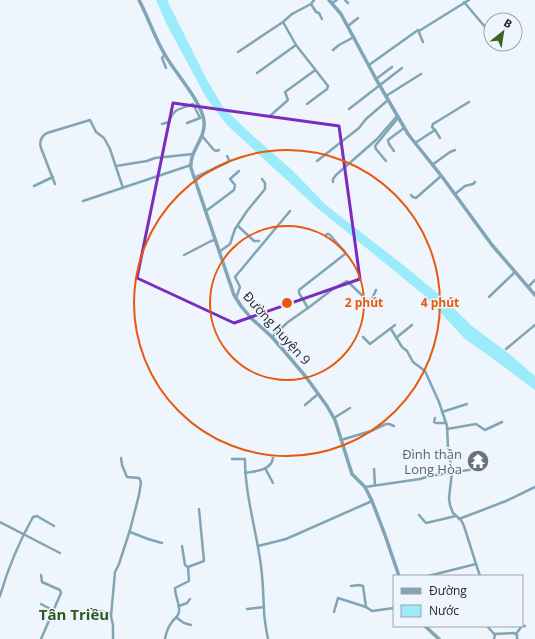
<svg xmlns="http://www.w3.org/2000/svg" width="535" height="639" viewBox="0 0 535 639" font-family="'Open Sans',sans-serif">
<rect width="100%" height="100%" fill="#eff5fd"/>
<!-- water -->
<path fill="#9bebfa" d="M156,0h11l39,78 17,29 30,29 39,34 34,35 81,63 35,29 31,30 35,26 27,23v14l-43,-32 -27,-19 -41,-44 -108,-88 -89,-82 -20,-26 -41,-76z"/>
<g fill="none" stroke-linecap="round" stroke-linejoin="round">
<!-- minor -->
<g stroke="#81a5b5" stroke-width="2.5">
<path d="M314,0l-3,4 5,8 3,1 3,6"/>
<path d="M345,0l3,3"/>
<path d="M464,2l22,26"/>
<path d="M332,3l5,-3"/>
<path d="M348,26l10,-8"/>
<path d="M419,31l50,-31"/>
<path d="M296,45l32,41 -1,3 -20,15"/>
<path d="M333,50l6,-5 15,-8"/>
<path d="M238,52l45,-30 9,-8 19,-10"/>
<path d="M165,54l-3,4 4,10"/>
<path d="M369,65l49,-35 5,12"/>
<path d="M257,73l39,-28 -13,-23"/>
<path d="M376,79l16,-12"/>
<path d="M386,96l35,-22"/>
<path d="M349,109l53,-41"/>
<path d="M271,115l17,-15 -3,-8 29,-21"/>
<path d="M187,123l13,-5"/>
<path d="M162,124l7,-2c4,-14 12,-13 24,-18l7,14"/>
<path d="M435,130l-3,-3 1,-3 36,-22"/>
<path d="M202,136l12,14 2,1 3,-1"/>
<path d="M415,143l20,-13 5,8"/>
<path d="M394,151l-5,-7 -1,-4 16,-12"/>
<path d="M317,161l42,-33 7,-9 22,-19"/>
<path d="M386,161l-10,-12 -1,-3 23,-28"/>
<path d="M432,165l18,-13 5,-2"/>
<path d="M116,166l31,-5 8,-3 38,-4"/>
<path d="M194,178l34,-16 1,-2 -2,-4"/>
<path d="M333,182v-3l3,-4 41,-36 20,-23"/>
<path d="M55,184l-14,-36c-2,-6 0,-12 6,-15l43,-13 6,12 8,6 6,11 13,39"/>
<path d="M34,186l19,-9"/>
<path d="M455,194l10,-8 8,-2 2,-2"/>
<path d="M411,195l2,2 3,1 25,-22"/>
<path d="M83,201l108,-36"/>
<path d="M206,211l28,-21 1,-5 -5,-6 9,-8"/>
<path d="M238,226l16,15h5"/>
<path d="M219,252l11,-8 5,-15 12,-18 18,-22v-6l-3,-4"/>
<path d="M184,255l27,-14 5,-1"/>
<path d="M528,287l7,-7"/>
<path d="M489,297l26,-25"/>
<path d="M236,298l4,-11 -5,-10 55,-66"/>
<path d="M308,308l25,-19 14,-8 21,20 4,-2 4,-9"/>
<path d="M391,329l11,18 5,4 6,11 12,9 14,31 8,24 1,22 4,24 -3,26 1,7 3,8 8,7 3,6 12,38 -48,12"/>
<path d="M272,337l16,-15 20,-14 -9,-15v-3l46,-36v-2l-16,-18h-2l-1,1"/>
<path d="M363,337l7,7 25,-19"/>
<path d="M396,338l16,-13"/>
<path d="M506,349l29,-24"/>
<path d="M305,405l13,-11"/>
<path d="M442,412l25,-8"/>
<path d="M334,418l16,-10"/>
<path d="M435,418l-1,4 2,1h10"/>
<path d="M447,429l29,-5 9,6 17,-8"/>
<path d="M341,440l30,-9 15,-7h3l5,2"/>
<path d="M232,459h13c0,34 10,67 15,100 3,17 3,33 4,50 0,10 2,20 4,30"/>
<path d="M265,468l8,15"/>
<path d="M374,469l1,16"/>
<path d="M245,473c10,-2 26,-2 28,-15"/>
<path d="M365,487l55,-8 10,-3 51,-8 2,-4"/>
<path d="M419,515l7,8 30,-7"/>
<path d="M459,519l47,-18 29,-14"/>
<path d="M0,522l60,31"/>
<path d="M130,532l18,7 14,4"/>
<path d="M182,546l3,19 3,2"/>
<path d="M258,546l28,-7 86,-38"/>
<path d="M476,564l4,12"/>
<path d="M351,586l8,-1 4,1 3,21 6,4 22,-3"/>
<path d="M0,596c8,-28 19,-54 33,-79l4,-1 17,10"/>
<path d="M41,604l13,7"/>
<path d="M179,606l8,-3 3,-4"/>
<path d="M247,609l17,-2"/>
<path d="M100,611l11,3"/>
<path d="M334,612l4,-14 28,9"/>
<path d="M177,618l7,5 7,2"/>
<path d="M487,626l8,9 -1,4"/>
<path d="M494,634l20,-1 3,2v4"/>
<path d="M516,634l6,-8h3"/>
<path d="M41,639l20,-46 -1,-3 -18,-8 -1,-7"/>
<path d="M113,639v-14l-2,-9 4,-44 4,-8 11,-34 9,-35 2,-13 -2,-4 -12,-1 -5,-12 -1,-7"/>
<path d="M165,639c1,-6 3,-12 7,-17 2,-4 6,-4 7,-10 1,-8 -4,-16 -4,-24l14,-7 -1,-14 16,-6 -5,-52"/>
</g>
<!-- tertiary -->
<g stroke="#81a5b5" stroke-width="3.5">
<path d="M139,0c9,17 15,36 25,53 10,19 37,47 40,68 2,18 -15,30 -13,47l43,127 7,11 10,12 21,19 18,21 16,19 21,29 8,14 17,54 13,13 7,14 13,34 14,41"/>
<path d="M329,0l12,14 35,65 32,55 35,44 49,67 43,50"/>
<path d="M425,626l14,13"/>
</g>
</g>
<!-- marked area -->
<path fill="none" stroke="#7b2cbf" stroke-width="3" stroke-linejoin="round" d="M173,103l166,23 21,153 -126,44 -97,-45z"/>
<!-- distance rings -->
<g fill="none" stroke="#e8590c" stroke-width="2">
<circle cx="287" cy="303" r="77"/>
<circle cx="287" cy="303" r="153"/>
</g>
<!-- icons -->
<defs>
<g id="temple-disc" transform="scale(1.15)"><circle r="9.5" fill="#6b7280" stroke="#eff5fd"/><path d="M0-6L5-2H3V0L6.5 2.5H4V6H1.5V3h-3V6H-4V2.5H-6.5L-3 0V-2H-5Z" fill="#fff"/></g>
</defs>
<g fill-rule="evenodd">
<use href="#temple-disc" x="478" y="461"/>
</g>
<g text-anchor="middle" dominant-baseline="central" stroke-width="3" stroke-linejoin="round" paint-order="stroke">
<!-- street labels -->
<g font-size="13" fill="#25272a" stroke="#eff5fd">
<text transform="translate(277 328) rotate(48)">Đường huyện 9</text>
</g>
<!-- worship labels -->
<g font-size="13" fill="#5b616d" stroke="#eff5fd" text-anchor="end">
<text x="462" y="454">Đình thần<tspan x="462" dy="15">Long Hòa</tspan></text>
</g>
<!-- quarter labels -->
<g font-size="15" font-weight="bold" fill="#30581b" stroke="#eff5fd">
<text x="74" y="614">Tân Triều</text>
</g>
</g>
<circle cx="287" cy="303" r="6" fill="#e8590c" stroke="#eff5fd" stroke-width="2"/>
<g font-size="12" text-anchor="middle" font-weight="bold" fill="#e8590c" stroke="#eff5fd" stroke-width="3" stroke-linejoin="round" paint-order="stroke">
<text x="364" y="307">2 phút</text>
<text x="440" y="307">4 phút</text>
</g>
<!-- legend -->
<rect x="393" y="575" width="130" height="52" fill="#eff5fd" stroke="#9ea3a9"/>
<rect x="401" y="588" width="20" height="6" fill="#81a5b5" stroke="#9ea3a9"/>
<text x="429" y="595" font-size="12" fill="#25272a">Đường</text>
<rect x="401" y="605" width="20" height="12" fill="#9bebfa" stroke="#9ea3a9"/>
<text x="429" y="615" font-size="12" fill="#25272a">Nước</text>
<!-- north arrow -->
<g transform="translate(503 32) rotate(30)"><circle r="19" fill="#eff5fd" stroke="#9ea3a9"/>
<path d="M0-3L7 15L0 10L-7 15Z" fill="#396422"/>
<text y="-6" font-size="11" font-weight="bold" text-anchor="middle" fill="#25272a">B</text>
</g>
</svg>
